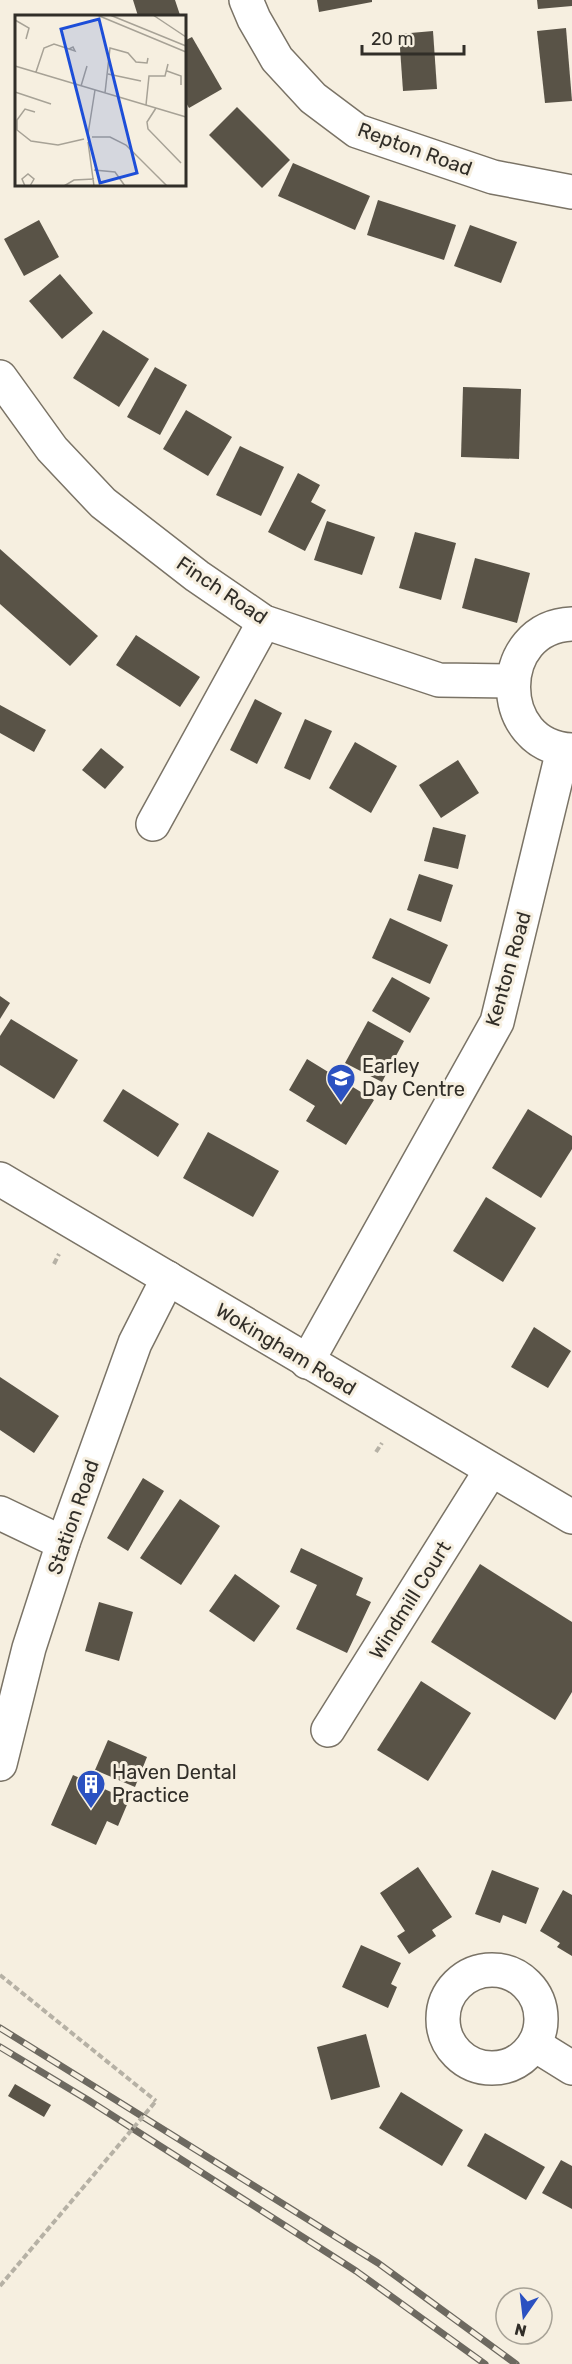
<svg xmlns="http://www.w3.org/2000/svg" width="572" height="2364" viewBox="0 0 572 2364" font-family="Rubik,sans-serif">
<rect width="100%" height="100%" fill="#f6efe0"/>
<!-- building -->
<g fill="#595347">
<path d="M133,0h42l5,15 -42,1z"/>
<path d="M317,0h55v2l-53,10z"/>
<path d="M537,0h35v6l-34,3z"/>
<path d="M566,28l6,73 -27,2 -8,-72z"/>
<path d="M433,31l4,58 -34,2 -4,-57z"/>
<path d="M192,37l30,52 -33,19 -5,-9v-58z"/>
<path d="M237,107l53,53 -28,28 -53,-53z"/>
<path d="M293,163l77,33 -15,34 -77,-34z"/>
<path d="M378,200l78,25 -12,35 -77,-25z"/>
<path d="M39,220l20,37 -35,19 -20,-37z"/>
<path d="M470,225l47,17 -16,41 -47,-17z"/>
<path d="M60,274l33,39 -31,26 -33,-38z"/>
<path d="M103,330l46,29 -30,48 -46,-29z"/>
<path d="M155,367l32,18 -27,50 -33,-18z"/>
<path d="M463,387l58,2 -2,70 -58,-2z"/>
<path d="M186,410l46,27 -24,39 -45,-27z"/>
<path d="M240,446l44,21 -23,49 -45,-21z"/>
<path d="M298,473l22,12 -9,17 15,8 -21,41 -37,-19z"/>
<path d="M327,521l48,16 -13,38 -48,-15z"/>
<path d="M415,532l41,11 -15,57 -42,-12z"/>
<path d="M0,549l98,87 -28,30 -70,-62z"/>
<path d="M475,558l55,15 -13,50 -55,-15z"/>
<path d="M136,635l64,42 -20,30 -64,-42z"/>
<path d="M255,699l27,14 -25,51 -27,-14z"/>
<path d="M0,705l46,25 -12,22 -34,-19z"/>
<path d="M305,719l27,12 -22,49 -26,-12z"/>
<path d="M355,742l42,24 -26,47 -42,-25z"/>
<path d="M101,748l23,19 -19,22 -23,-19z"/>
<path d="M458,760l21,33 -38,25 -22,-33z"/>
<path d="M433,827l33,8 -8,34 -34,-8z"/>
<path d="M419,874l34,11 -12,37 -34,-12z"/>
<path d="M390,918l58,27 -18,39 -58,-26z"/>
<path d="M392,977l38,21 -20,35 -38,-22z"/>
<path d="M0,996l10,7 -10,16z"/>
<path d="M11,1019l67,41 -24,39 -54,-34v-29z"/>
<path d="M368,1021l36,20 -22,41 -37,-19z"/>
<path d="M307,1059l67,41 -28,45 -40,-24 9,-15 -26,-16z"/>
<path d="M123,1089l56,35 -21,33 -55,-36z"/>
<path d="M528,1109l44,27v13l-31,49 -49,-30z"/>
<path d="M208,1132l71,39 -26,46 -70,-39z"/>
<path d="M486,1197l50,31 -33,54 -50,-31z"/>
<path d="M534,1327l37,24 -23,37 -37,-21z"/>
<path d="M0,1377l59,39 -25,37 -34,-23z"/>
<path d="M143,1478l21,13 -36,60 -21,-13z"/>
<path d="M180,1499l40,27 -39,59 -41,-27z"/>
<path d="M301,1548l62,30 -7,17 15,7 -24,51 -51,-24 21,-44 -27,-13z"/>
<path d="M480,1564l92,58v70l-17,28 -124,-78z"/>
<path d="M235,1574l45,32 -26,36 -45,-31z"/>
<path d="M99,1602l34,10 -14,49 -34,-10z"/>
<path d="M421,1681l50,32 -43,68 -51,-31z"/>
<path d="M108,1740l39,17 -12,30 -40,-17z"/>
<path d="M73,1775l56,25 -11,26 -11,-5 -11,24 -45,-20z"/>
<path d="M418,1867l34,50 -20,13 4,6 -27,18 -12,-18 8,-5 -25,-38z"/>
<path d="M492,1870l47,18 -13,36 -23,-9 -3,8 -25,-9z"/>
<path d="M563,1890l9,5v61l-15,-9 3,-4 -20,-12z"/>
<path d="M361,1945l40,18 -10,21 6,3 -9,21 -46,-21z"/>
<path d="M366,2034l14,53 -49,13 -14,-53z"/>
<path d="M15,2084l36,21 -7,12 -36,-21z"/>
<path d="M401,2092l62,38 -21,36 -63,-38z"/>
<path d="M485,2133l60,34 -19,33 -59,-34z"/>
<path d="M561,2160l11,6v43l-30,-16z"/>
</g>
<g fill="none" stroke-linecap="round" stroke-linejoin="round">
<!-- street casing -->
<g stroke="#7a7366" stroke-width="36">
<g id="street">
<path d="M246,0l8,19 23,40 36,39 44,33 136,46 79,15"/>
<path d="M0,377l52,72 51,54 94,73 67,46 175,58 73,1"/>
<path d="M572,624c-78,3 -78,123 0,126"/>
<path d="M153,824l111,-202"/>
<path d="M307,1362l190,-340 66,-272"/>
<path d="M0,1513l63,30"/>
<path d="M328,1730l163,-260"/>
<path d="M0,1764l29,-116 34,-105 72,-200 33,-65"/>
<circle cx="492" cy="2019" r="49"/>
<path d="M535,2045l37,23"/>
</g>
</g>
<!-- primary casing -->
<g stroke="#7a7366" stroke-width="36">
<path id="primary" d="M0,1179l572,338"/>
</g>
<!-- path -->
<g stroke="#b6b1a5" stroke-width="4" stroke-dasharray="6 3" stroke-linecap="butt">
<path d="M54,1264l5,-10"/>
<path d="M376,1452l6,-9"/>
<path d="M0,1975l156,126"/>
</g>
<!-- street -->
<use href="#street" stroke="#fff" stroke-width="33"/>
<!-- primary -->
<use href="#primary" stroke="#fff" stroke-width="33"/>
<!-- rail casing -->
<g stroke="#6d6960" stroke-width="7">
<g id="rail">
<path d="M0,2028l378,235 138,101"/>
<path d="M0,2047l88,53 268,171 129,93"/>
</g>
</g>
<!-- rail -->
<use href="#rail" stroke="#f6efe0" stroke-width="4.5" stroke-dasharray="14" stroke-linecap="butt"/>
<!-- path-bridge -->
<path stroke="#b6b1a5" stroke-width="4" stroke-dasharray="6 3" stroke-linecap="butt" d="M0,2286l156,-185"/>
</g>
<!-- icons -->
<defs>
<g id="school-pin" transform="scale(1.5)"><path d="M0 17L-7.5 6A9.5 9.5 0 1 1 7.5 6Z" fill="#2b51c1" stroke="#f6efe0"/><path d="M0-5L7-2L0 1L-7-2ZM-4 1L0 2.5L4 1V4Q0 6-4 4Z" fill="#fff"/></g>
<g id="building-pin" transform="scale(1.5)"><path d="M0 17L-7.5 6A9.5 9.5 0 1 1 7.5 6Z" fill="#2b51c1" stroke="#f6efe0"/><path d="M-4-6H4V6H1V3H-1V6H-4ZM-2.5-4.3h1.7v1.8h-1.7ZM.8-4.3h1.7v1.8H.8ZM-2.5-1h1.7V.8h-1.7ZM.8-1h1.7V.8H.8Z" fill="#fff"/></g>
</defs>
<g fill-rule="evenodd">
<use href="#school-pin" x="341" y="1078"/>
<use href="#building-pin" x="91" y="1784"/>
</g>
<g text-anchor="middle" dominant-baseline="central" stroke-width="6" stroke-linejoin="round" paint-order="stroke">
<!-- street labels -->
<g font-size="20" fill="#312e28" stroke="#f6efe0">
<text transform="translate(415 149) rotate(20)">Repton Road</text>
<text transform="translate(222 590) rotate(34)">Finch Road</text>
<text transform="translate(508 969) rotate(-74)">Kenton Road</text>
<text transform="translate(286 1349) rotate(31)">Wokingham Road</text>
<text transform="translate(73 1517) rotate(-71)">Station Road</text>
<text transform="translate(410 1600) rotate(-58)">Windmill Court</text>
</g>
<!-- poi labels -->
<g font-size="20" fill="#312e28" stroke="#f6efe0" text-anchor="start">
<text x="362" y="1066">Earley<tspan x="362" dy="23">Day Centre</tspan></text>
<text x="112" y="1772">Haven Dental<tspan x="112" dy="23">Practice</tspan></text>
</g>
</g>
<!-- overview -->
<g transform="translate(15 15)">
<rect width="171" height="171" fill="#f6efe0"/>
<path fill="none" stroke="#a7a296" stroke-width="1.5" d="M82,0l89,37M95,0l76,31M138,0l33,22M0,5l14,8 -3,11M0,51l171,51M152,56l14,5v9M21,57l8,-24 10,-4 21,7 -2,-4 -4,2M93,59l33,7M66,71l6,-20M0,77l36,12M90,78l5,-45 18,5 8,9 11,1 1,-5M131,90l3,-29h16l3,-12M141,93l-9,14 1,7 33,34M20,97l-10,-3 -8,11v10l14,11 27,4 26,-6M73,119l7,-44M77,122h18l16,8 41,41M73,127l6,44M79,155l21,2 10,14M10,171l-3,-7 6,-5 6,5 -4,7M49,171l10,-6 20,-1"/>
<path fill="#1d4ed8" fill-opacity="0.15" stroke="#1d4ed8" stroke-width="3" d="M84,4l38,154 -37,10 -39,-154z"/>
<rect width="171" height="171" fill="none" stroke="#312e28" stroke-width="3"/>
</g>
<!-- north arrow -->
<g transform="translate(524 2316) rotate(194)"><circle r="28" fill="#f6efe0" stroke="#a7a296" stroke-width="1.5"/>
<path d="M0-4.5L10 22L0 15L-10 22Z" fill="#2b51c1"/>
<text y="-9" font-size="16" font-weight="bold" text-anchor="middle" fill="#312e28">N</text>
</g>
<!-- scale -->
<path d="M362 45v9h102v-9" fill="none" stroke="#312e28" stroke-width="3"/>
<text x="371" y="45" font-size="18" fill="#312e28" stroke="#f6efe0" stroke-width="4.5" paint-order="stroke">20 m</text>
</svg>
